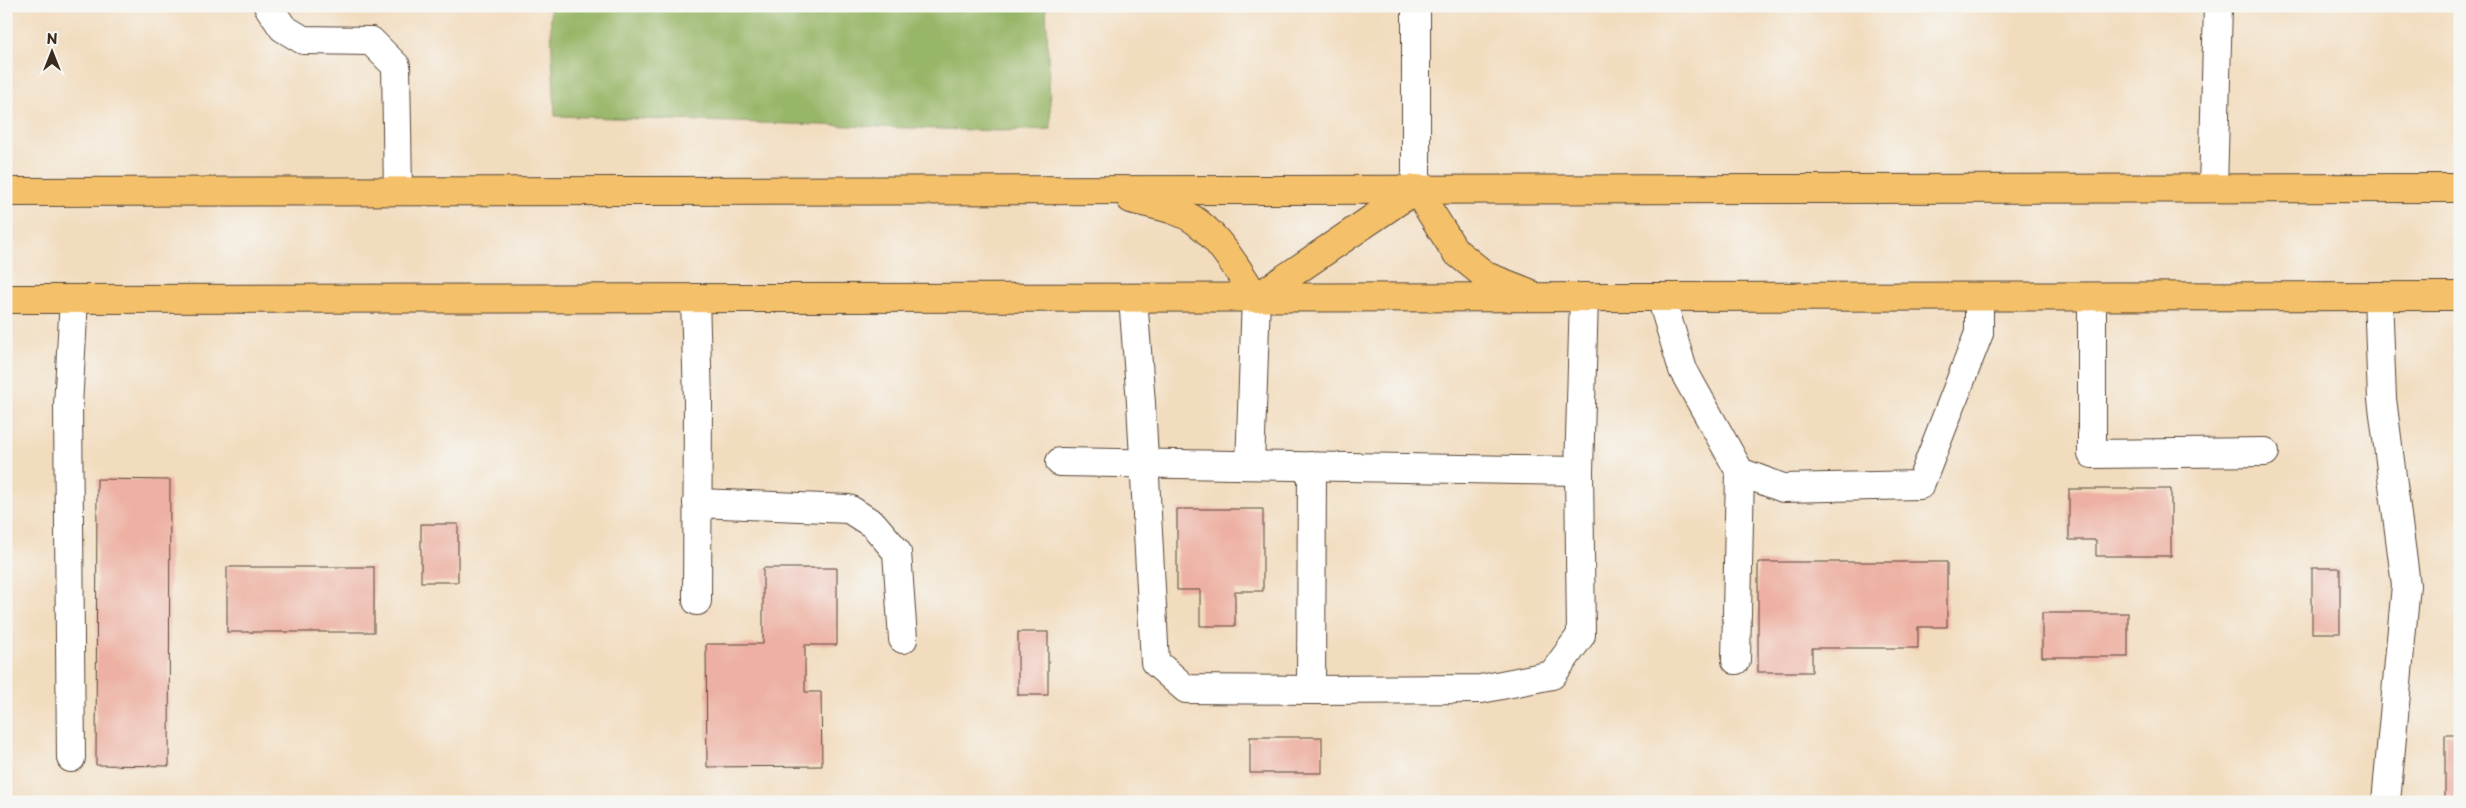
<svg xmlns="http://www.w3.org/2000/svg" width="2466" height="808" viewBox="0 0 2466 808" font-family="'Playpen Sans',sans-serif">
<rect width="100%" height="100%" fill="#f6f6f2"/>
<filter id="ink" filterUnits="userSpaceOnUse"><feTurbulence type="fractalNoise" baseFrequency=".02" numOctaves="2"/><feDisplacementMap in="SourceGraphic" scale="10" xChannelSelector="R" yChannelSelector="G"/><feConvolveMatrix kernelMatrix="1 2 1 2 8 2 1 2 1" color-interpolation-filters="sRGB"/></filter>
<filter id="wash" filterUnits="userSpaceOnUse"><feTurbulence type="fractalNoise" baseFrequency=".0096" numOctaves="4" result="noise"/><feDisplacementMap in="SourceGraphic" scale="20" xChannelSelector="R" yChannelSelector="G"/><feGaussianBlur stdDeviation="1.12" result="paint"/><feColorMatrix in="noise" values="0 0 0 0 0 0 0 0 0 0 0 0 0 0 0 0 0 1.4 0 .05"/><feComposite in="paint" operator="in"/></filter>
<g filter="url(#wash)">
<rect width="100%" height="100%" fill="#f2dcbe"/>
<!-- forest -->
<path fill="#98b668" stroke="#6a7043" d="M550,6h496l5,123 -53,2 -443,-15z"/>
<g id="blocks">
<!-- building -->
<g fill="#edb0a2">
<path d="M97,479l73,1 -1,286 -73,-1z"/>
<path d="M2069,489h102v67h-75v-16h-27z"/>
<path d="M1177,509h86v82h-28v35h-35v-36h-23z"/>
<rect x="421" y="524" width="37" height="58"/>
<path d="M1758,562h189v65h-29v21h-106v24h-54z"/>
<rect x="227" y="567" width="147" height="65"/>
<path d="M763,568h74v77h-32v47h16l1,74 -115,1 -1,-123h57z"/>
<rect x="2312" y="568" width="28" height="65"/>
<rect x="2042" y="613" width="86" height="44"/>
<rect x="1018" y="632" width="30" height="63"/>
<rect x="2445" y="735" width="15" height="67"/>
<rect x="1250" y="737" width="72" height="36"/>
</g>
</g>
</g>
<g filter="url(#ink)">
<use href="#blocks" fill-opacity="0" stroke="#564536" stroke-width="1"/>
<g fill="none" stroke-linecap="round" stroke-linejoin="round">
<!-- minor casing -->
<g stroke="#564536" stroke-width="30">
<g id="minor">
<path d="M268,6l15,22 20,12 68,1 25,25 2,125"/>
<path d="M1416,6v183"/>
<path d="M2213,188l5,-182"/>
<path d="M2378,296l4,103 24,186 -20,217"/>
<path d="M1661,297l22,73 57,102 43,16 137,-3 59,-152v-36"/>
<path d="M2092,297v157l173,-2"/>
<path d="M695,298l3,103 -1,200"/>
<path d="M1133,298l8,105 14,259 31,27 125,1 1,-224"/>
<path d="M1060,462l519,9 5,-174"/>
<path d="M1250,465l6,-167"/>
<path d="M697,503l152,6 25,16 23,27 6,87"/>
<path d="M1736,660l4,-188"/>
<path d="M1311,690l170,-1 71,-14 29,-40 -2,-164"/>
<path d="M71,758l-3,-352 6,-107"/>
</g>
</g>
<!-- major casing -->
<g stroke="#564536" stroke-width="30">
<g id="major">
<path d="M1416,189l39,62 31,25 41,16"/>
<path d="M6,192l2454,-4"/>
<path d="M1131,199c21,6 48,9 66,23 25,19 42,50 59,76"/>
<path d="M1256,298l160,-109"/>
<path d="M6,299l2454,-3"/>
</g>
</g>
<!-- minor -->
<use href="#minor" stroke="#fff" stroke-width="28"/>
<!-- major -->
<use href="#major" stroke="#f4c16a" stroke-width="28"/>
</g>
</g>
<!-- margin -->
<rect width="2466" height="808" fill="none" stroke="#f6f6f2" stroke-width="25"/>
<!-- north arrow -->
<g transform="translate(52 52)" stroke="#f6f6f2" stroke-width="4" paint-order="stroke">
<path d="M0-4L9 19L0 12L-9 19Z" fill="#3b2a1e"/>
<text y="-8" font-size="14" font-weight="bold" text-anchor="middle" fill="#3b2a1e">N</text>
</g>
</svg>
